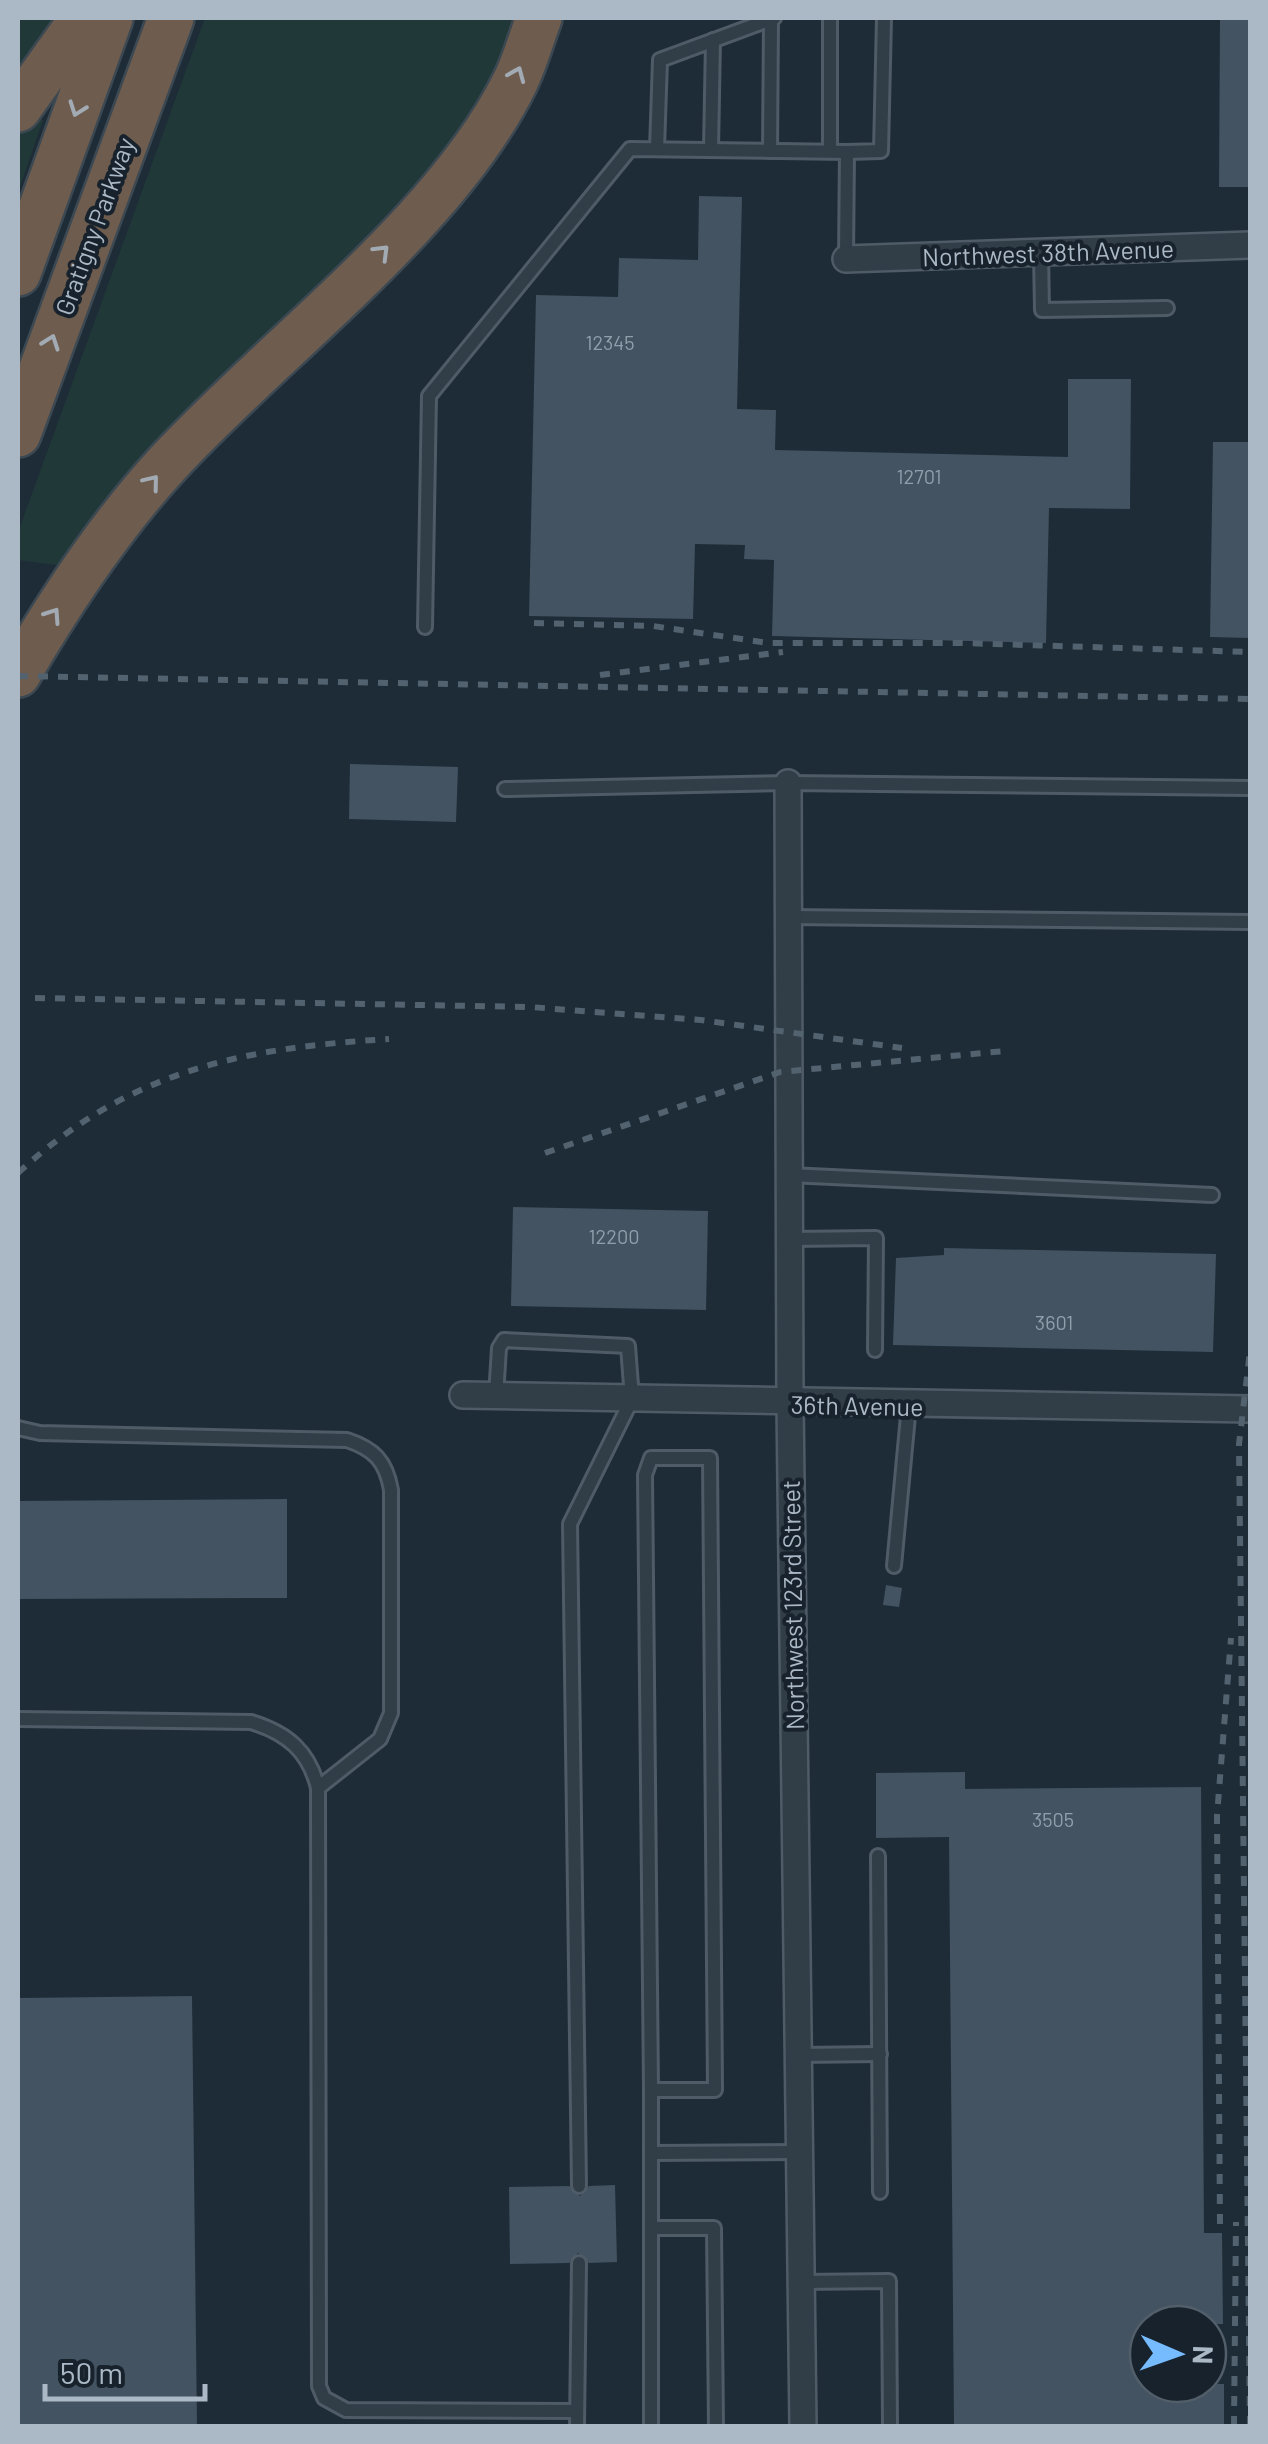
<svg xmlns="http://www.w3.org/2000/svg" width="1268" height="2444" viewBox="0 0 1268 2444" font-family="Barlow,sans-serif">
<rect width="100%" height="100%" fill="#1e2c37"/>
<!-- green -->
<g fill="#203838">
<path d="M18,18h48l-48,70z"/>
<path d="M205,18h316l-26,60 -47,71 -130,139 -241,280 -59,-8v-28z"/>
<path d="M36,119l7,1 -25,73v-57z"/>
</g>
<!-- building -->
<g fill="#435361">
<path d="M1220,18h30v169h-31z"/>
<path d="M699,196l43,1 -5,212 39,1 -1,40 293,7v-78h63l-1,130 -81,-1 -3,135 -274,-7 2,-76 -30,-1 1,-14 -50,-1 -2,75 -164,-3 7,-321 82,2 1,-39 79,2z"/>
<path d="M1213,442h37v196l-40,-1z"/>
<path d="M350,764l108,3 -2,55 -107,-3z"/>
<path d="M513,1207l195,4 -2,99 -195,-4z"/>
<path d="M944,1248l272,6 -3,98 -320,-7 3,-87 48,-3z"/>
<path d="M287,1499v99l-269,1v-98z"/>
<path d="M886,1585l16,3 -3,19 -16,-2z"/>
<path d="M965,1772v17l236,-2 3,446h18l1,91h-75v60h76v42h-270l-5,-589 -73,1v-65z"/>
<path d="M192,1996l5,430h-179v-428z"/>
<path d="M615,2185l2,77 -28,1 -11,-10 -9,10 -59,1 -1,-77 60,-1 11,10 9,-10z"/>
</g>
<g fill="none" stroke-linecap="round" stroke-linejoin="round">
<!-- service casing -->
<g stroke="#4f5b66" stroke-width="18">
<g id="service">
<path d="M657,149l3,-89 114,-42"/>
<path d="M711,150l2,-110"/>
<path d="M770,151l1,-132"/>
<path d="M830,151v-133"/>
<path d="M847,152l34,-1 3,-133"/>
<path d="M1041,253l1,57 125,-2"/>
<path d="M425,627l4,-231 201,-247 217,3 -1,107"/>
<path d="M505,789l283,-6 462,5"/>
<path d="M789,917l461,5"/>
<path d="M789,1175l423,20"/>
<path d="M790,1239l86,-1 -1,112"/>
<path d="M496,1396l3,-48 5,-8 124,6 4,53 -62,125 9,662"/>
<path d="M18,1428l22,5 307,7c27,9 39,21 44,50v223l-11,26 -62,49"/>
<path d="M894,1566l15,-161"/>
<path d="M18,1719l233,3c37,11 58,30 67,66l1,598 5,12 22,12 231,1"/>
<path d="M878,1856l2,336"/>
<path d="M798,2055l82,-1"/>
<path d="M651,2090h64l-5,-632h-59l-6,17 6,615v63l148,-1"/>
<path d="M651,2228h63l2,198"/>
<path d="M801,2282l88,-1 1,145"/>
<path d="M577,2426l2,-163"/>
<path d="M651,2426v-273"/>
</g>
</g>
<!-- minor casing -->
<g stroke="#4f5b66" stroke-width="30">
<g id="minor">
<path d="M846,259l404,-14"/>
<path d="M788,783l2,621 13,1022"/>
<path d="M463,1395l787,14"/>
</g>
</g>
<!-- motorway casing -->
<g stroke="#3c4852" stroke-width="50">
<g id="motorway">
<path d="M18,109l65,-91"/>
<path d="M18,273l92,-255"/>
<path d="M18,434l153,-416"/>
<path d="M18,674c43,-74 92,-148 150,-211 107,-116 278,-240 347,-381 10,-20 16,-43 24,-64"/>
</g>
</g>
<!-- service -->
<use href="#service" stroke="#313d47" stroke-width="12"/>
<!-- minor -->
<use href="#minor" stroke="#313d47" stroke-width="25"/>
<!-- motorway -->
<use href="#motorway" stroke="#6e5d4e" stroke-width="45"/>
<!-- rail -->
<g stroke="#53626f" stroke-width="6" stroke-dasharray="10 10" stroke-linecap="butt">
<path d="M534,623l119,3 115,17h193l289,9"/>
<path d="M600,675l183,-23"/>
<path d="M18,676l1232,23"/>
<path d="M35,998l495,9 171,13 201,28"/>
<path d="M545,1153l235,-81 225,-21"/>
<path d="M18,1173c112,-103 224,-125 371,-134"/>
<path d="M1220,2224l-3,-408 14,-178"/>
<path d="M1234,2426l2,-204"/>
<path d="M1250,2426l-11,-982 11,-93"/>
</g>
</g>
<!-- one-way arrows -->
<defs><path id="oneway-chevron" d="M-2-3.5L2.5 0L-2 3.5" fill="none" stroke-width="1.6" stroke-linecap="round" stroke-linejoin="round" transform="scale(2.5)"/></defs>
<g stroke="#a2aab3">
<use href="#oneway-chevron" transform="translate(517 74) rotate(-67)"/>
<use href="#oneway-chevron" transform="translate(77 109) rotate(110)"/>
<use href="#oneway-chevron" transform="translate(382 252) rotate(-45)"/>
<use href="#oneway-chevron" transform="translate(51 342) rotate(-70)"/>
<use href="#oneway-chevron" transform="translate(152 482) rotate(-51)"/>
<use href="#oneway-chevron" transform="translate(53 615) rotate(-56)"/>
</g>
<g text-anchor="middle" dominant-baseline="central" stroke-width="8" stroke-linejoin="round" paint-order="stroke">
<!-- number labels -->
<g font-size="20" fill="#919fac">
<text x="610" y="342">12345</text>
<text x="919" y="476">12701</text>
<text x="614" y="1236">12200</text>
<text x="1054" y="1322">3601</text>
<text x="1053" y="1819">3505</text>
</g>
<!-- street labels -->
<g font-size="25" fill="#abb8c5" stroke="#17222c">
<text transform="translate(94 226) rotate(-70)">Gratigny Parkway</text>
<text transform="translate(1048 252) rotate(-2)">Northwest 38th Avenue</text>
<text transform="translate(857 1405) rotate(1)">36th Avenue</text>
<text transform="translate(792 1605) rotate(-91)">Northwest 123rd Street</text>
</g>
</g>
<!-- border -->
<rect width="1268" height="2444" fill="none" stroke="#abb8c5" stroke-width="40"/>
<!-- north arrow -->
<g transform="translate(1178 2354) rotate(92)"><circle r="48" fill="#17222c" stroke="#525e69" stroke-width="2.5"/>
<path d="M0-8L18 38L0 25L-18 38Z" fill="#76bbfe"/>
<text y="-15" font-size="28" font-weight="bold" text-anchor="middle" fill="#abb8c5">N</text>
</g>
<!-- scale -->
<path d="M45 2384v15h160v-15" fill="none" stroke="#abb8c5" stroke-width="5"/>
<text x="60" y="2384" font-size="30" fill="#abb8c5" stroke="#17222c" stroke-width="8" paint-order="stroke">50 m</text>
</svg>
